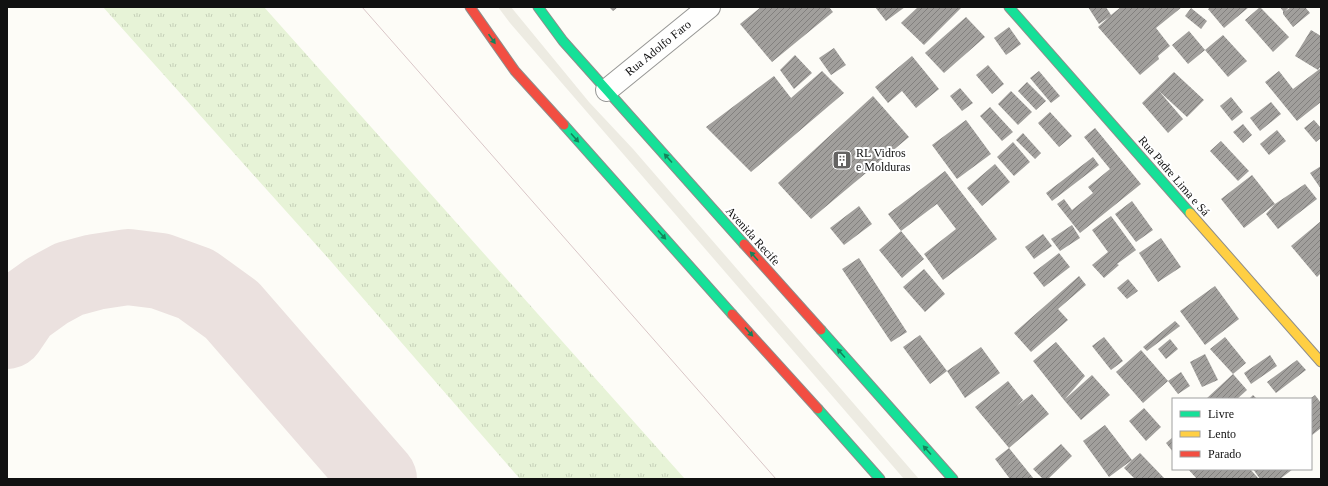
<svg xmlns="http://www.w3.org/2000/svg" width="1328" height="486" viewBox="0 0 1328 486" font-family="Georgia,serif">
<defs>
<pattern id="grass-tufts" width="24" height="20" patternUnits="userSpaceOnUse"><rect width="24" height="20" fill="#e7f3d7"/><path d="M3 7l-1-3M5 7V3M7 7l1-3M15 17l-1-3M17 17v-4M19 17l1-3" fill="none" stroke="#c5cfb8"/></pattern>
<pattern id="building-hatch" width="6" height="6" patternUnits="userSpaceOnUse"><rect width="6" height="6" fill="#a19f9c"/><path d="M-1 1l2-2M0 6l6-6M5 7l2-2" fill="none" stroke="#82807e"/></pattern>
</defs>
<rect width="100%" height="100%" fill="#fdfcf7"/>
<!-- grass -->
<path fill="url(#grass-tufts)" d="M103,7h161l421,472h-165l-192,-221z"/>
<!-- plaza -->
<path fill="#edebe2" d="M498,7h13l78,95 44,47 286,330h-15l-394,-456z"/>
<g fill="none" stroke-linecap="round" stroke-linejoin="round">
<!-- taxiway -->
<path stroke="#ebe1df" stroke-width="76" d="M7,331l15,-22 25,-18 22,-12 26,-7 33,-5 32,4 36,13 36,26 147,169"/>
</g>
<!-- building -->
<g fill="url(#building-hatch)">
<path d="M609,7h9l-5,4z"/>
<path d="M761,7h68l4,5 -61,50 -32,-38z"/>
<path d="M875,7h30l-19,14z"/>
<path d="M918,7h44l-38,38 -23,-22z"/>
<path d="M1088,7h18l5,8 10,-8h61l-26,21 14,18 -12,10 1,3 -19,16 -42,-48 11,-10 -10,7z"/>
<path d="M1211,7h38l-25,21 -16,-19z"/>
<path d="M1260,7l29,30 -16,15 -28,-32z"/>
<path d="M1280,7h9l-5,5 7,-5h14l5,6 -17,14 -10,-13v-3z"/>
<path d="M1191,8l16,13 -6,8 -16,-13z"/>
<path d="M966,17l19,20 -41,36 -19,-20z"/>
<path d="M1009,27l12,17 -15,11 -12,-17z"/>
<path d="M1311,30l10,6v30l-3,4 -23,-14z"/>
<path d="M1189,31l16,19 18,-15 24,26 -19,16 -23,-27 -17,14 -16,-19z"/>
<path d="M834,48l12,17 -15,10 -12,-17z"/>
<path d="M795,55l17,18 -18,16 -14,-19z"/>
<path d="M912,56l27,33 -23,19 -14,-17 -14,12 -13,-16z"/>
<path d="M988,65l16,19 -12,10 -16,-19z"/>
<path d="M1321,68v34l-24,19 -32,-39 14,-11 14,18z"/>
<path d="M822,71l22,22 -93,79 -45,-45 68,-51 17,22z"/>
<path d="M1039,71l21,25 -9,7 -21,-25z"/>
<path d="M1174,72l30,28 -17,17 -28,-26 24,28 -15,14 -26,-30z"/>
<path d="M1027,82l19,19 -10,9 -18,-19z"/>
<path d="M960,88l13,15 -11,8 -12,-15z"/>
<path d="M1011,91l21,21 -14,13 -20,-21z"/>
<path d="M873,96l36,41 -98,82 -33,-36z"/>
<path d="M1231,97l12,15 -11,9 -12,-15z"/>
<path d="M1271,102l10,12 -21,17 -10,-13z"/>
<path d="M990,107l23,25 -11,9 -22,-25z"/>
<path d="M1050,112l22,24 -13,11 -21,-24z"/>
<path d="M966,120l25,34 -34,25 -25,-34z"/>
<path d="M1314,120l7,8v10l-5,4 -12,-14z"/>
<path d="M1243,124l9,11 -9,8 -10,-11z"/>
<path d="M1095,128l46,56 -61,49 -23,-29 7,-5 8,11 21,-17 -5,-6 22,-18 -26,-32z"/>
<path d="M1277,130l9,11 -17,14 -9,-11z"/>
<path d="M1023,133l18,20 -6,6 -19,-19z"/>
<path d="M1221,141l28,30 -11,10 -28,-30z"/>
<path d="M1013,142l17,20 -16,14 -17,-19z"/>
<path d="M1093,157l6,8 -47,36 -6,-8z"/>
<path d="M995,164l15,18 -28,24 -15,-18z"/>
<path d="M1321,166v23l-11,-16z"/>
<path d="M945,171l52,68 -54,41 -19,-26 32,-25 -19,-25 -36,27 23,28 -22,19 -23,-28 22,-19 -13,-17z"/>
<path d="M1252,175l23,29 -31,24 -23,-29z"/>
<path d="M1305,184l12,15 -39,30 -12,-15 9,-10z"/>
<path d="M1132,201l21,29 -17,12 -21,-28z"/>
<path d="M859,206l13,18 -28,21 -14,-17z"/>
<path d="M1111,216l25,34 -19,14 2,1 -15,13 -12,-13 16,-13 -16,-22z"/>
<path d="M1321,221v52l-4,4 -26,-31z"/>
<path d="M1072,225l8,13 -20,13 -9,-12z"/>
<path d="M1043,234l9,12 -18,13 -9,-12z"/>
<path d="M1161,238l20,29 -23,15 -19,-29z"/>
<path d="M1059,253l11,14 -26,20 -11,-14z"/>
<path d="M859,258l48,74 -16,10 -49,-73z"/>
<path d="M924,269l21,25 -20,18 -22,-25z"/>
<path d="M1079,276l7,9 -28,24 10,11 -37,32 -17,-19z"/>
<path d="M1128,279l10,12 -11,8 -10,-11z"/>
<path d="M1215,286l24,33 -34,26 -25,-34z"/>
<path d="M1175,321l5,5 -33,25 -4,-4z"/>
<path d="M920,335l27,36 -17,13 -27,-37z"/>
<path d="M1104,337l19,24 -12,9 -19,-24z"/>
<path d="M1225,337l21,26 -13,11 -23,-25z"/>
<path d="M1170,339l8,10 -12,10 -8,-10z"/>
<path d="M1056,342l29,34 -21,24 28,-25 18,20 -29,25 -17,-20 -31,-39z"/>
<path d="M981,347l19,26 -35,25 -18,-27z"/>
<path d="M1141,350l27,31 13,-9 9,14 -12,8 -10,-13 -25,22 -27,-31z"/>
<path d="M1205,354l13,26 -16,7 -12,-25z"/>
<path d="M1270,355l7,11 -26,18 -7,-11z"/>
<path d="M1297,360l9,10 -30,23 -9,-11z"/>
<path d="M1233,374l14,16 -10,9h-31z"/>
<path d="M1008,381l15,19 -8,7 17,-13 17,20 -40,34 25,31h-24l-15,-20 14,-11 -34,-41z"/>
<path d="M1253,395l4,4h-8z"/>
<path d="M1315,395l6,8v25l-10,8v-38z"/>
<path d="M1144,408l17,19 -15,14 -17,-20z"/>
<path d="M1105,425l27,35 8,-7 25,26h-30l-11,-11 8,-8 -23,17 -26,-36z"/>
<path d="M1173,437v15l-7,-9z"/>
<path d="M1061,444l11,12 -24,23h-5l-10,-10z"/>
<path d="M1188,469h62l9,10h-62z"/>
<path d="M1253,469h40l-13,10h-20z"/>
</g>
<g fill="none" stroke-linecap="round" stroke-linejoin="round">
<!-- street casing -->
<g stroke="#979795" stroke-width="24">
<path id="street" d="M607,90l102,-83"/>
</g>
<!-- fast casing -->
<g stroke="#8e8d8b" stroke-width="11">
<g id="fast">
<path d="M538,7l25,34 181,203"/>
<path d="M1009,7l181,206"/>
<path d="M564,125l168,189"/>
<path d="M821,330l132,149"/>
<path d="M818,409l62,70"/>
</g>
</g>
<!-- slow casing -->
<g stroke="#8e8d8b" stroke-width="11">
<path id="slow" d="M1190,213l131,149"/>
</g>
<!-- jam casing -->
<g stroke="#8e8d8b" stroke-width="11">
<g id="jam">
<path d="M470,7l45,64 49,54"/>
<path d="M744,244l77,86"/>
<path d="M732,314l86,95"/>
</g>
</g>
<!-- street -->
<use href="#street" stroke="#fffffe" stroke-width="22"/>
<!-- fast -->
<use href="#fast" stroke="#16e098" stroke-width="9"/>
<!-- slow -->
<use href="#slow" stroke="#ffcf43" stroke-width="9"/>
<!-- jam -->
<use href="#jam" stroke="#f24e42" stroke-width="9"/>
<!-- tram -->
<path stroke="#d9c6c7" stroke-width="1" d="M362,7l414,472"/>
</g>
<!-- one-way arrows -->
<defs><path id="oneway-solid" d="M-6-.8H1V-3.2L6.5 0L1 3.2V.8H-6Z"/></defs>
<g fill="#14835b">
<use href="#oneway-solid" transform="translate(492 39) rotate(55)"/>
<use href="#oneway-solid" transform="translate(575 138) rotate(48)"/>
<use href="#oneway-solid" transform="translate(668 158) rotate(-132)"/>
<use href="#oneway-solid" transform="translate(662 235) rotate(48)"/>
<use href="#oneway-solid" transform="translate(754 256) rotate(-132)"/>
<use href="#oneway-solid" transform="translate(749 332) rotate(48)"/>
<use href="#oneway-solid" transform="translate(841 353) rotate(-132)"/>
<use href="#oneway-solid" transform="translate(927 450) rotate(-132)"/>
</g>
<!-- icons -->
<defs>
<g id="building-square" transform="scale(1)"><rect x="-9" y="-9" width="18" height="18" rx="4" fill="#646362" stroke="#fff"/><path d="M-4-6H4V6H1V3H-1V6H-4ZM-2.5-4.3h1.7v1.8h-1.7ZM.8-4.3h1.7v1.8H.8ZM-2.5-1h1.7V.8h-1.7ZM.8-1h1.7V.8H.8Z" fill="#fff"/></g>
</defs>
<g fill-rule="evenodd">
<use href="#building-square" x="842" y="160"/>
</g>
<g text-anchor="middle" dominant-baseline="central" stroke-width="4" stroke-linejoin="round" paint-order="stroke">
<!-- street labels -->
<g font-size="12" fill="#111" stroke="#fff">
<text transform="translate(658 48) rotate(-39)">Rua Adolfo Faro</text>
<text transform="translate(1174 176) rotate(49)">Rua Padre Lima e Sá</text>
<text transform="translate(753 236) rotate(48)">Avenida Recife</text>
</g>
<!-- poi labels -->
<g font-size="12" fill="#111" stroke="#fff" text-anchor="start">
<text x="856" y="153">RL Vidros<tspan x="856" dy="14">e Molduras</tspan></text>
</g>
</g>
<!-- border -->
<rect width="1328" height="486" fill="none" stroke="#111111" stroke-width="16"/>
<!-- legend -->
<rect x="1172" y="398" width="140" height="72" fill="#ffffff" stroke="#a0a0a0"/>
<rect x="1180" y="411" width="20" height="6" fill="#16e098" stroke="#a0a0a0"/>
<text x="1208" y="418" font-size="12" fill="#111111">Livre</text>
<rect x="1180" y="431" width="20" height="6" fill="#ffcf43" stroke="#a0a0a0"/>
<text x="1208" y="438" font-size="12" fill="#111111">Lento</text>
<rect x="1180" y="451" width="20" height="6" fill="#f24e42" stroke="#a0a0a0"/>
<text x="1208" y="458" font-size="12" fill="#111111">Parado</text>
</svg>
